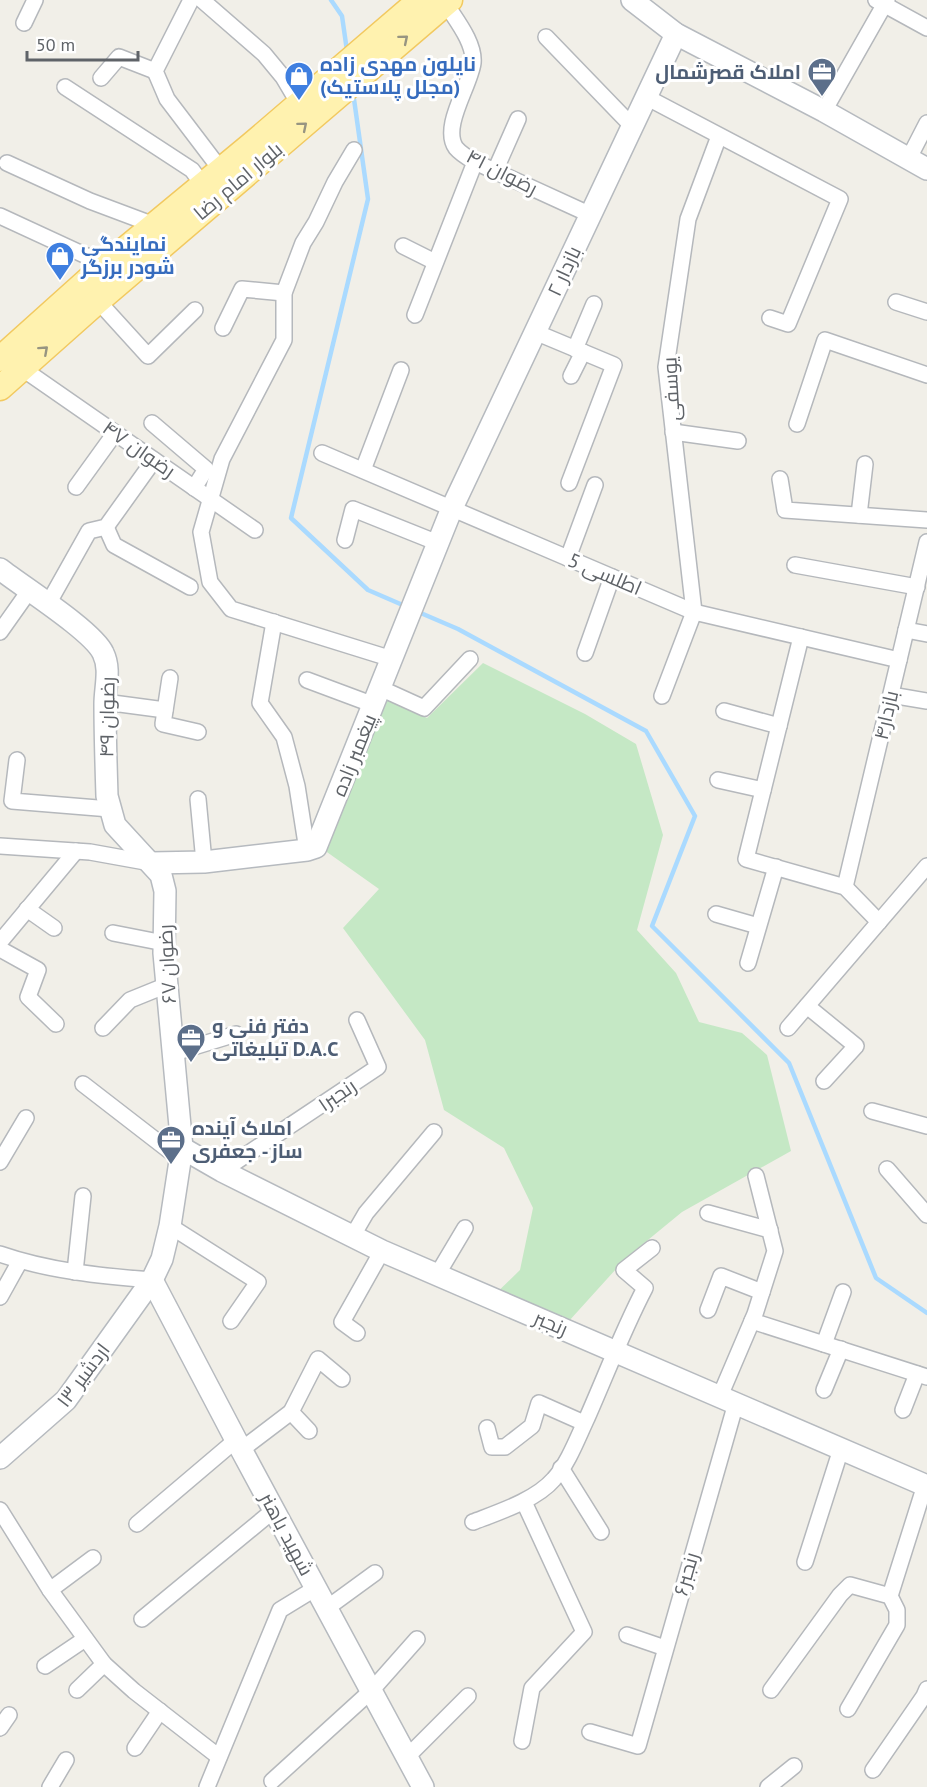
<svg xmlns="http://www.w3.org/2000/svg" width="927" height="1787" viewBox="0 0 927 1787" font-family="'PT Sans',Cairo,sans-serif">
<rect width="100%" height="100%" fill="#f1efe8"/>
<!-- green -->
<path fill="#c5e8c5" d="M483,663l102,51 51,30 27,91 -26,95 39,43 23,49 43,11 25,22 24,96 -109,61 -56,46 -67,74 -71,-31 32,-31 13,-62 -29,-60 -60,-38 -19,-70 -82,-112 36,-39 -55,-39 64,-151 39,19z"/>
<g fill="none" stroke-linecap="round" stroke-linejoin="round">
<!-- stream -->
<g stroke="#aadaff" stroke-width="4.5">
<path d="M331,0l11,16 5,35"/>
<path d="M353,92l15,107 -77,319 77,72 37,16"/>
<path d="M416,611l42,18 188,102 49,85 -43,110 137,137 87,215 51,35"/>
</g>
<!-- street casing -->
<g stroke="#b5b8bc" stroke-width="18">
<g id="street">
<path d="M191,0l-36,71 12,28 54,71"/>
<path d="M202,0l62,54 19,23 16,27"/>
<path d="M876,0l51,28"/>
<path d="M446,4c10,16 29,39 27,59 -3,23 -32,64 -17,85 5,6 12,10 19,14l116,53"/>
<path d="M24,23l11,-23"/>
<path d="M546,37l86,89"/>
<path d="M101,78l18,-21 36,14"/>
<path d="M65,87l127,83 11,15"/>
<path d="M646,97l194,102 -52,125 -18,-6"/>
<path d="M824,111l63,-111"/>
<path d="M354,150l-19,32 -19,40 -13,21 -19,50v47l-62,119 -21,73 9,50 21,27 161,50"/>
<path d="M909,158l18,-35"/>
<path d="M7,163l83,38 64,24"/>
<path d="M495,171l23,-52"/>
<path d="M0,216l106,49"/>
<path d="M403,246l32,16"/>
<path d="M98,301l50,55 47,-46"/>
<path d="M896,302l31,10"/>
<path d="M415,315l60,-153"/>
<path d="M223,328l19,-39 42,4"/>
<path d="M535,332l79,33 -45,118"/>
<path d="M575,349l19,-45"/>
<path d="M23,369l232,161"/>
<path d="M571,376l12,-24"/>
<path d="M152,423l54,46 -12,19"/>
<path d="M797,424l28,-84 102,35"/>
<path d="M673,432l65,9"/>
<path d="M322,453l372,159 205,48"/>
<path d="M363,470l38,-100"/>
<path d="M780,479l5,31 142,10"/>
<path d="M76,487l39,-54"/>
<path d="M859,515l6,-51"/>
<path d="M106,527l8,18 76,42"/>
<path d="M345,540l8,-31 85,34"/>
<path d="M568,558l27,-73"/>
<path d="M795,565l122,22"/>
<path d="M48,604l41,-73 17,-4 48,-67"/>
<path d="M274,622l-14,81 24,34 13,49 10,64"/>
<path d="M906,630l21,4"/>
<path d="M0,632l29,-41"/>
<path d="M801,637l-55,222 99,28 34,35"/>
<path d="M585,653l27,-76"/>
<path d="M170,678l-7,46 35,8"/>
<path d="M307,680l67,25"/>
<path d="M380,688l44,20 46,-49"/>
<path d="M891,695l36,6"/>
<path d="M662,696l32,-84 -28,-245 22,-148 31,-83"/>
<path d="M105,702l60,8"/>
<path d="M724,711l55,15"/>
<path d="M17,760l-5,41 98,8"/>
<path d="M718,780l45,10"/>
<path d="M198,799l6,63"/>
<path d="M0,846l90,6 61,11"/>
<path d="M845,887l82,-345"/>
<path d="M27,909l27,19"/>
<path d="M716,914l42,12"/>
<path d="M113,933l51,10"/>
<path d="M0,942l76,-91"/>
<path d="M0,949l38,21 -10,27 28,27"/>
<path d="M748,963l28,-96"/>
<path d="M807,1006l49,40 -32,35"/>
<path d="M103,1028l27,-28 37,-15"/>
<path d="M788,1028l139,-162"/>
<path d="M174,1053l62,-19"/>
<path d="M83,1084l97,75"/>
<path d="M872,1111l55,15"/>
<path d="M0,1162l26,-44"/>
<path d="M887,1169l40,46"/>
<path d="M222,1171l156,-104 -21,-47"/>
<path d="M708,1213l62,17"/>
<path d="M170,1226l88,56 -27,39"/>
<path d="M352,1237l14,-24 68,-81"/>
<path d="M0,1254c49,17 101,22 152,26"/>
<path d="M75,1272l8,-76"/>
<path d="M437,1275l28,-47"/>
<path d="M0,1297l20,-36"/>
<path d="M708,1310l13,-34 41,16"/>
<path d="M752,1321l175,56"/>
<path d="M357,1333l-15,-11 40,-71"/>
<path d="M824,1344l19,-52"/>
<path d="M824,1390l17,-41"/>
<path d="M720,1396l35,-82 20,-63 -19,-75"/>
<path d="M903,1410l14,-36"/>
<path d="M291,1412l18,19"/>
<path d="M487,1428l5,19h13l27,-21 7,-23 45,20"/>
<path d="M241,1450l50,-38 27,-53 24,20"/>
<path d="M561,1468l40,64"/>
<path d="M0,1510l50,80 54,74 30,27 85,66"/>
<path d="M473,1522c26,-10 63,-22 81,-43 14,-15 24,-42 33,-61 19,-43 36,-88 58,-130l-21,-18 28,-22"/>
<path d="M137,1524l99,-84"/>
<path d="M805,1562l36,-113"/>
<path d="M50,1590l43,-32"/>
<path d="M890,1596l35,-111"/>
<path d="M327,1608l48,-35"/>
<path d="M142,1619l132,-109"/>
<path d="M627,1635l38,13"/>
<path d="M45,1666l40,-27"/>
<path d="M77,1690l27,-26"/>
<path d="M771,1690l69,-95 10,-10 40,11 7,14v15l-49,84"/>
<path d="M0,1728l9,-13"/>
<path d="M590,1732l48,14 98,-343"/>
<path d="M522,1741l10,-53 52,-56 -60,-130"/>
<path d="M135,1748l25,-37"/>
<path d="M407,1757l61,-61"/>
<path d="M873,1770l51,-74 3,-7"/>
<path d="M272,1781l99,-90 46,-52"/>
<path d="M50,1787l16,-27"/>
<path d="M207,1787l73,-177 36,-22"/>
<path d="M768,1787l26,-21"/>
</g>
</g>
<!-- secondary casing -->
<g stroke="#b6babf" stroke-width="24">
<g id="secondary">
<path d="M632,0l44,34 148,77 103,58"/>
<path d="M0,569c23,18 93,62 103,84 8,16 2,34 2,51 0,30 1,61 2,92l8,29 46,50 4,16 -1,62 18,195 -12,78 -8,33 -10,21 -86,120 -66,58"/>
<path d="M151,863l53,-1 103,-12 9,-3 136,-339 224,-474"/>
<path d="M182,1148l40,23 160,80 545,235"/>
<path d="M152,1280l84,160 187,347"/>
</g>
</g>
<!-- primary casing -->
<g stroke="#f2c960" stroke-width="27">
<g id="primary">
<path d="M0,359l89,-80 162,-134 169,-145"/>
<path d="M0,388l98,-87 352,-301"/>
</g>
</g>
<!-- street -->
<use href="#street" stroke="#fff" stroke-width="15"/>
<!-- secondary -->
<use href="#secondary" stroke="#fff" stroke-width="21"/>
<!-- primary -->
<use href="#primary" stroke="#fff2af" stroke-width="24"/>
</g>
<!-- one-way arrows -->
<defs><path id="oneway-chevron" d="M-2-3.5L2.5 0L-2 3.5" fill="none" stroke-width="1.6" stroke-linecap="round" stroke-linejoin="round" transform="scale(1.5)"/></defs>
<g stroke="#979581">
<use href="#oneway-chevron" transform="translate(404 39) rotate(-40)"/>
<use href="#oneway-chevron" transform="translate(303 126) rotate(-40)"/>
<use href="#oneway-chevron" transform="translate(44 350) rotate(-42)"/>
</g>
<!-- icons -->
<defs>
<g id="office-pin" transform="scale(1.5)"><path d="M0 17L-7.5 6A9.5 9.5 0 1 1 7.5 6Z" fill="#5c6f8a" stroke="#fff"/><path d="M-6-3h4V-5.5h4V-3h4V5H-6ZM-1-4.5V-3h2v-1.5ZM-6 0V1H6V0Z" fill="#fff"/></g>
<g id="shop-pin" transform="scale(1.5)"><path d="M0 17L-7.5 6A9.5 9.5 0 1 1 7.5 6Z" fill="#3f7fe0" stroke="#fff"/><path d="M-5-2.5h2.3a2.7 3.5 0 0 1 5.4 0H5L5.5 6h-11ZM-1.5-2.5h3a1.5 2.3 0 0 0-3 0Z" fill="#fff"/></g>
</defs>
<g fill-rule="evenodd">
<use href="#office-pin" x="822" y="72"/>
<use href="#shop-pin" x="299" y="76"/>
<use href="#shop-pin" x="60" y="256"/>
<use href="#office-pin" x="191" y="1038"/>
<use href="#office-pin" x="171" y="1140"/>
</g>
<g text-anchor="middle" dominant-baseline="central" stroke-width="6" stroke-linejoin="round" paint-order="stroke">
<!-- shop labels -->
<g font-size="20" font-weight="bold" fill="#366cbe" stroke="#fff" text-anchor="start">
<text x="320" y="64">نایلون مهدی زاده<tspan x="320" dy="23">(مجلل پلاستیک)</tspan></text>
<text x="81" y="244">نمایندگی<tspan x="81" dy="23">شودر برزگر</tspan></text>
</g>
<!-- service labels -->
<g font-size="20" font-weight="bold" fill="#4e5e75" stroke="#fff" text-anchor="start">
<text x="801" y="72" text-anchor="end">املاک قصرشمال</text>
<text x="212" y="1026">دفتر فنی و<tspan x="212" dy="23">تبلیغاتی D.A.C</tspan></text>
<text x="192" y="1128">املاک آینده<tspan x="192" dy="23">ساز - جعفری</tspan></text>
</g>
<!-- street labels -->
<g font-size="20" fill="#5f6368" stroke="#fff">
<text transform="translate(502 172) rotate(27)">رضوان ۴۱</text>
<text transform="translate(238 181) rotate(-40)">بلوار امام رضا</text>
<text transform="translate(564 271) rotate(-65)">بازدار ۲</text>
<text transform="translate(671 389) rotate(-93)">یوسفی</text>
<text transform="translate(139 449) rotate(35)">رضوان ۴۷</text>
<text transform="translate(605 574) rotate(23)">اطلسی 5</text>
<text transform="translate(886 715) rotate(-77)">بازدار۴</text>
<text transform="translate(107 717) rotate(-89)">رضوان ۴۹</text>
<text transform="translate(354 755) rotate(-68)">پیغمبر زاده</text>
<text transform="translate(167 964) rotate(-93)">رضوان ۶۷</text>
<text transform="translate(337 1095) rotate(-34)">رنجبر۱</text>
<text transform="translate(551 1323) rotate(23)">رنجبر</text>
<text transform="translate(83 1375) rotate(-53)">اردشیر ۱۳</text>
<text transform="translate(287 1534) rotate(62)">شهید باهنر</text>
<text transform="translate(686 1574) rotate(-74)">رنجبر۶</text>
</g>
</g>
<!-- scale -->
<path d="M27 51v9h111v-9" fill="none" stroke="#5f6368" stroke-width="3"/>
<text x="36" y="51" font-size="18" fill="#5f6368" stroke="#ffffff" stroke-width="4.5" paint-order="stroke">50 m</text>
</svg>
